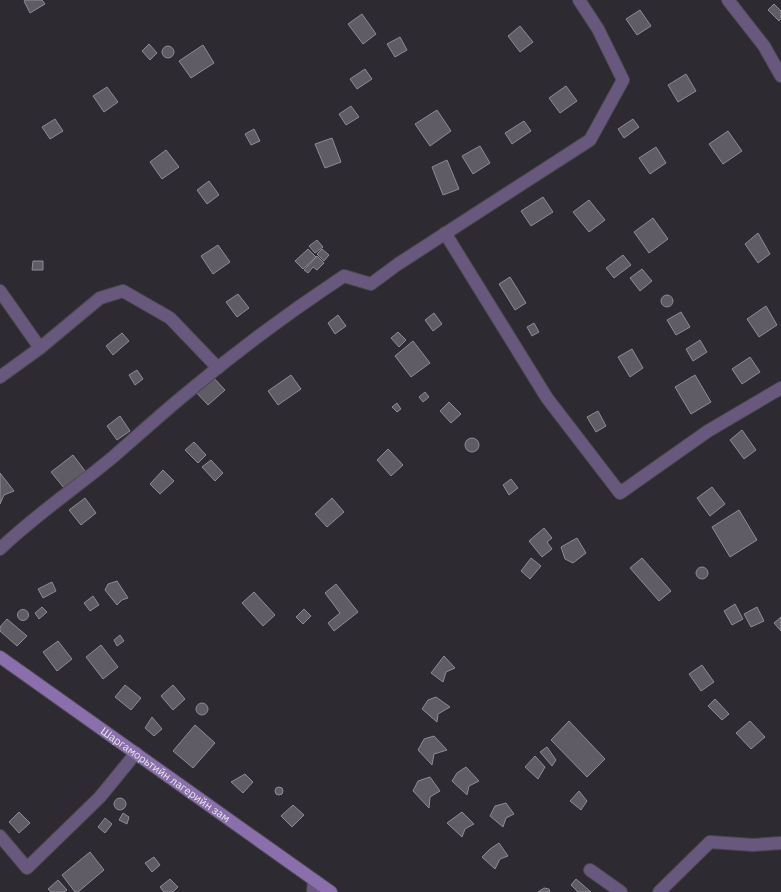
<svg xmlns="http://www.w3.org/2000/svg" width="781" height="892" viewBox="0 0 781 892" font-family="'IBM Plex Sans',sans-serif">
<rect width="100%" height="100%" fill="#2d2a32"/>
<!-- building -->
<g fill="#605c65" stroke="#8e8b94">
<path d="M26,0h16l3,4 -15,9 -6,-12z"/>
<path d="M774,4l7,7v7l-2,3 -11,-11z"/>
<path d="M640,10l11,16 -14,9 -11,-16z"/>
<path d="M362,14l14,20 -13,10 -15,-20z"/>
<path d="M520,26l13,16 -13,10 -12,-16z"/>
<path d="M400,37l7,13 -12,7 -8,-13z"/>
<path d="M149,44l8,9 -7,7 -8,-9z"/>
<path d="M203,45l11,18 -23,15 -12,-17z"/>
<circle cx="168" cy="52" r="6"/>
<path d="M365,69l7,10 -15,10 -7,-10z"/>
<path d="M686,74l10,17 -18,11 -10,-17z"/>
<path d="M566,86l11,15 -17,12 -11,-15z"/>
<path d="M107,87l11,15 -14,10 -11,-16z"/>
<path d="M351,106l8,11 -13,8 -7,-11z"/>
<path d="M437,110l14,21 -21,15 -15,-22z"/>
<path d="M55,119l8,12 -13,8 -8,-12z"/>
<path d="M633,119l6,8 -15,11 -6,-9z"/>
<path d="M524,121l7,10 -19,13 -7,-11z"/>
<path d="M254,129l6,12 -9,4 -6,-11z"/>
<path d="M728,131l14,20 -19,13 -14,-20z"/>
<path d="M332,138l9,24 -16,6 -10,-24z"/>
<path d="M480,146l10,17 -17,11 -11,-18z"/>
<path d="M656,147l10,16 -16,11 -11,-16z"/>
<path d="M166,150l13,17 -17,12 -12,-17z"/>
<path d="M447,160l12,29 -16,6 -11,-28z"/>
<path d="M209,181l10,14 -12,9 -10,-14z"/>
<path d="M543,197l10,15 -22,14 -10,-15z"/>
<path d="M589,200l16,20 -16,12 -16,-20z"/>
<path d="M653,218l15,21 -19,14 -15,-21z"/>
<path d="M758,233l12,21 -12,9 -13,-19z"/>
<path d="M317,240l6,7 -8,6 -6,-7z"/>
<path d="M218,245l12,17 -17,12 -12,-18z"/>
<path d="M308,249l8,8 -13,12 -8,-8z"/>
<path d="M322,249l7,6 -5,6 -7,-7z"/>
<path d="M623,255l8,10 -17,13 -8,-10z"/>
<path d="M317,256l7,7 -7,7 -4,-3 -5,6 -4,-3z"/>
<path d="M33,261h10v9h-11z"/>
<path d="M642,269l10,12 -12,10 -10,-13z"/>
<path d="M510,277l16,26 -11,7 -16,-26z"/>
<path d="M238,294l11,14 -12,9 -11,-15z"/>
<circle cx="667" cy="301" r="6"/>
<path d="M766,306l11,19 -18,12 -12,-18z"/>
<path d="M681,312l9,15 -14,8 -9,-15z"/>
<path d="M434,313l8,11 -9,7 -8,-11z"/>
<path d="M338,315l8,11 -11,8 -7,-11z"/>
<path d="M534,323l5,9 -7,4 -5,-9z"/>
<path d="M398,332l8,8 -7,7 -8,-9z"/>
<path d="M122,333l7,8 -16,14 -7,-9z"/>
<path d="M700,340l7,12 -14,9 -7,-12z"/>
<path d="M413,341l17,22 -19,14 -16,-21z"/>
<path d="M632,349l11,19 -13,9 -12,-20z"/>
<path d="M750,357l10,15 -18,12 -10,-15z"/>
<path d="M137,370l6,9 -8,6 -6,-10z"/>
<path d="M291,375l10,14 -23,16 -10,-14z"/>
<path d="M695,375l16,27 -20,12 -16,-27z"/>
<path d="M212,376l13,14 -17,15 -13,-14z"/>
<path d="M425,392l4,5 -6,5 -4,-5z"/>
<path d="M449,402l12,12 -10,9 -11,-12z"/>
<path d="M397,403l4,6 -4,3 -5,-5z"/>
<path d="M598,411l8,15 -10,6 -9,-15z"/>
<path d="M120,416l10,15 -13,9 -10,-14z"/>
<path d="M742,430l14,20 -12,9 -14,-19z"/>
<circle cx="472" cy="445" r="7"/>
<path d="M194,442l12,13 -8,8 -13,-13z"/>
<path d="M388,449l15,16 -12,11 -14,-16z"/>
<path d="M73,455l12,16 -21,17 -13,-16z"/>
<path d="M211,460l12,13 -8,8 -13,-14z"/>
<path d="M163,470l11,11 -14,13 -10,-10z"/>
<path d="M0,473l14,18 -10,4 -4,9z"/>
<path d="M511,479l7,9 -9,7 -6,-10z"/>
<path d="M712,487l13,17 -15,12 -13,-18z"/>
<path d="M85,498l11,15 -15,12 -12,-15z"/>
<path d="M332,498l12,14 -17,15 -12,-13z"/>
<path d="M739,510l18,30 -27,17 -18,-30z"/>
<path d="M544,528l8,10 -5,4 5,7 -10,8 -13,-16z"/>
<path d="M577,538l9,15 -13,10 -8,-4 -4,-12z"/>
<path d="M531,558l10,8 -11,13 -9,-8z"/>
<path d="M642,558l29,33 -12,10 -29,-33z"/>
<circle cx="702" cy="573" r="6"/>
<path d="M117,581l11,17 -6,2 -5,5 -12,-15 3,-6z"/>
<path d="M52,582l4,9 -13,7 -5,-9z"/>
<path d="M336,584l22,28 -24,19 -6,-8 12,-10 -15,-20z"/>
<path d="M254,592l21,23 -12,11 -21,-23z"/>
<path d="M93,596l6,9 -9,6 -6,-8z"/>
<path d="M735,604l8,15 -11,6 -8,-14z"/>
<path d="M42,607l5,5 -8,7 -4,-6z"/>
<path d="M757,607l7,14 -13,6 -7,-13z"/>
<path d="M304,609l7,7 -8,8 -7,-7z"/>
<circle cx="23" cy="615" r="5.5"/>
<path d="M781,617v14l-7,-8z"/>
<path d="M7,619l20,17 -10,10 -17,-15v-4z"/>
<path d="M120,635l4,6 -7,5 -3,-6z"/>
<path d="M58,641l14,18 -15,12 -14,-19z"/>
<path d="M101,645l17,22 -15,12 -17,-22z"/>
<path d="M444,656l11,12 -9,4 -3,10 -12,-9z"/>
<path d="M702,665l12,17 -13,9 -12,-17z"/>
<path d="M125,685l16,13 -10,12 -16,-13z"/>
<path d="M173,685l12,14 -12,11 -12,-14z"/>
<path d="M436,697l14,10 -12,7 -1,8 -15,-13 6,-9z"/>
<path d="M715,699l14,15 -7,6 -14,-14z"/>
<circle cx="202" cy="709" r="6"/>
<path d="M152,717l10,12 -8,7 -9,-8z"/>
<path d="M569,721l36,38 -18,18 -36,-37z"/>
<path d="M750,721l15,16 -14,12 -15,-16z"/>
<path d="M195,725l20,18 -22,25 -20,-17z"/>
<path d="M434,736l13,14 -13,4 -2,11 -14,-15 6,-11z"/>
<path d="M547,747l9,13 -4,6 -12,-14z"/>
<path d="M535,756l10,11 -7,12 -13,-12z"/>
<path d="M466,767l13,14 -10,5 -2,9 -15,-14 5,-8z"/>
<path d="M245,774l8,8 -10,11 -12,-11z"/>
<path d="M430,777l10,14 -10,6 -1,11 -16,-17 5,-10z"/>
<circle cx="279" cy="791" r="4"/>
<path d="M579,791l8,10 -6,9 -11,-9z"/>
<circle cx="120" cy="804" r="6"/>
<path d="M506,803l8,11 -8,4 -3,9 -13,-11 5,-10z"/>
<path d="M293,805l11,10 -12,12 -11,-11z"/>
<path d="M19,812l11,11 -11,10 -10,-11z"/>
<path d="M462,812l12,12 -9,5 -3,8 -15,-14z"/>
<path d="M123,813l6,4 -2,7 -8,-4z"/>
<path d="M105,818l7,6 -7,9 -7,-6z"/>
<path d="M499,843l9,13 -8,3 -5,10 -13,-12 8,-8z"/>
<path d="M90,852l14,18 -26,22h-3l-13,-17z"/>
<path d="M154,857l6,8 -8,7 -7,-9z"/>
<path d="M170,879l8,8 -5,5h-9l-4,-5z"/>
<path d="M576,879l15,13h-13l-7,-7z"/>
<path d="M58,880l9,10 -3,2h-13l-3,-3z"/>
<path d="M544,888l5,1 1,3h-12z"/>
</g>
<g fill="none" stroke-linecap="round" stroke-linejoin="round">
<!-- street casing -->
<g stroke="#4b484f" stroke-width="14">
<g id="street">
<path d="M728,0l36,46 17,30"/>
<path d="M445,233l102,165 73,95 88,-62 73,-43"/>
<path d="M0,291l40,57"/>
<path d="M0,377l40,-29 60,-50 23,-7 47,27 48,50"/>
<path d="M0,549c35,-34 76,-61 113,-92 23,-20 45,-40 69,-60 51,-43 106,-84 162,-121l27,8 27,-20 192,-124 33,-60 -25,-51 -19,-29"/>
<path d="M0,836l27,32 73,-71 36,-44"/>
<path d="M590,870l31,22"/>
<path d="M313,892l1,-12"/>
<path d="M659,892l51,-50 43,3 28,-2"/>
</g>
</g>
<!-- secondary casing -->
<g stroke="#4b484f" stroke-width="14">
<g id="secondary">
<path id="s1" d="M0,657l331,235"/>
</g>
</g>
<!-- street -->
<use href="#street" stroke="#69587e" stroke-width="12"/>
<!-- secondary -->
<use href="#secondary" stroke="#8b6fac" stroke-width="12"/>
</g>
<g text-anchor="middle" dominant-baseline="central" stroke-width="3" stroke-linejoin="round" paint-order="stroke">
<!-- street labels -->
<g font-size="11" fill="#e7e5ea" stroke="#151417">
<text stroke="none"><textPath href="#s1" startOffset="203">Шаргаморьтийн лагерийн зам</textPath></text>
</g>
</g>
</svg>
